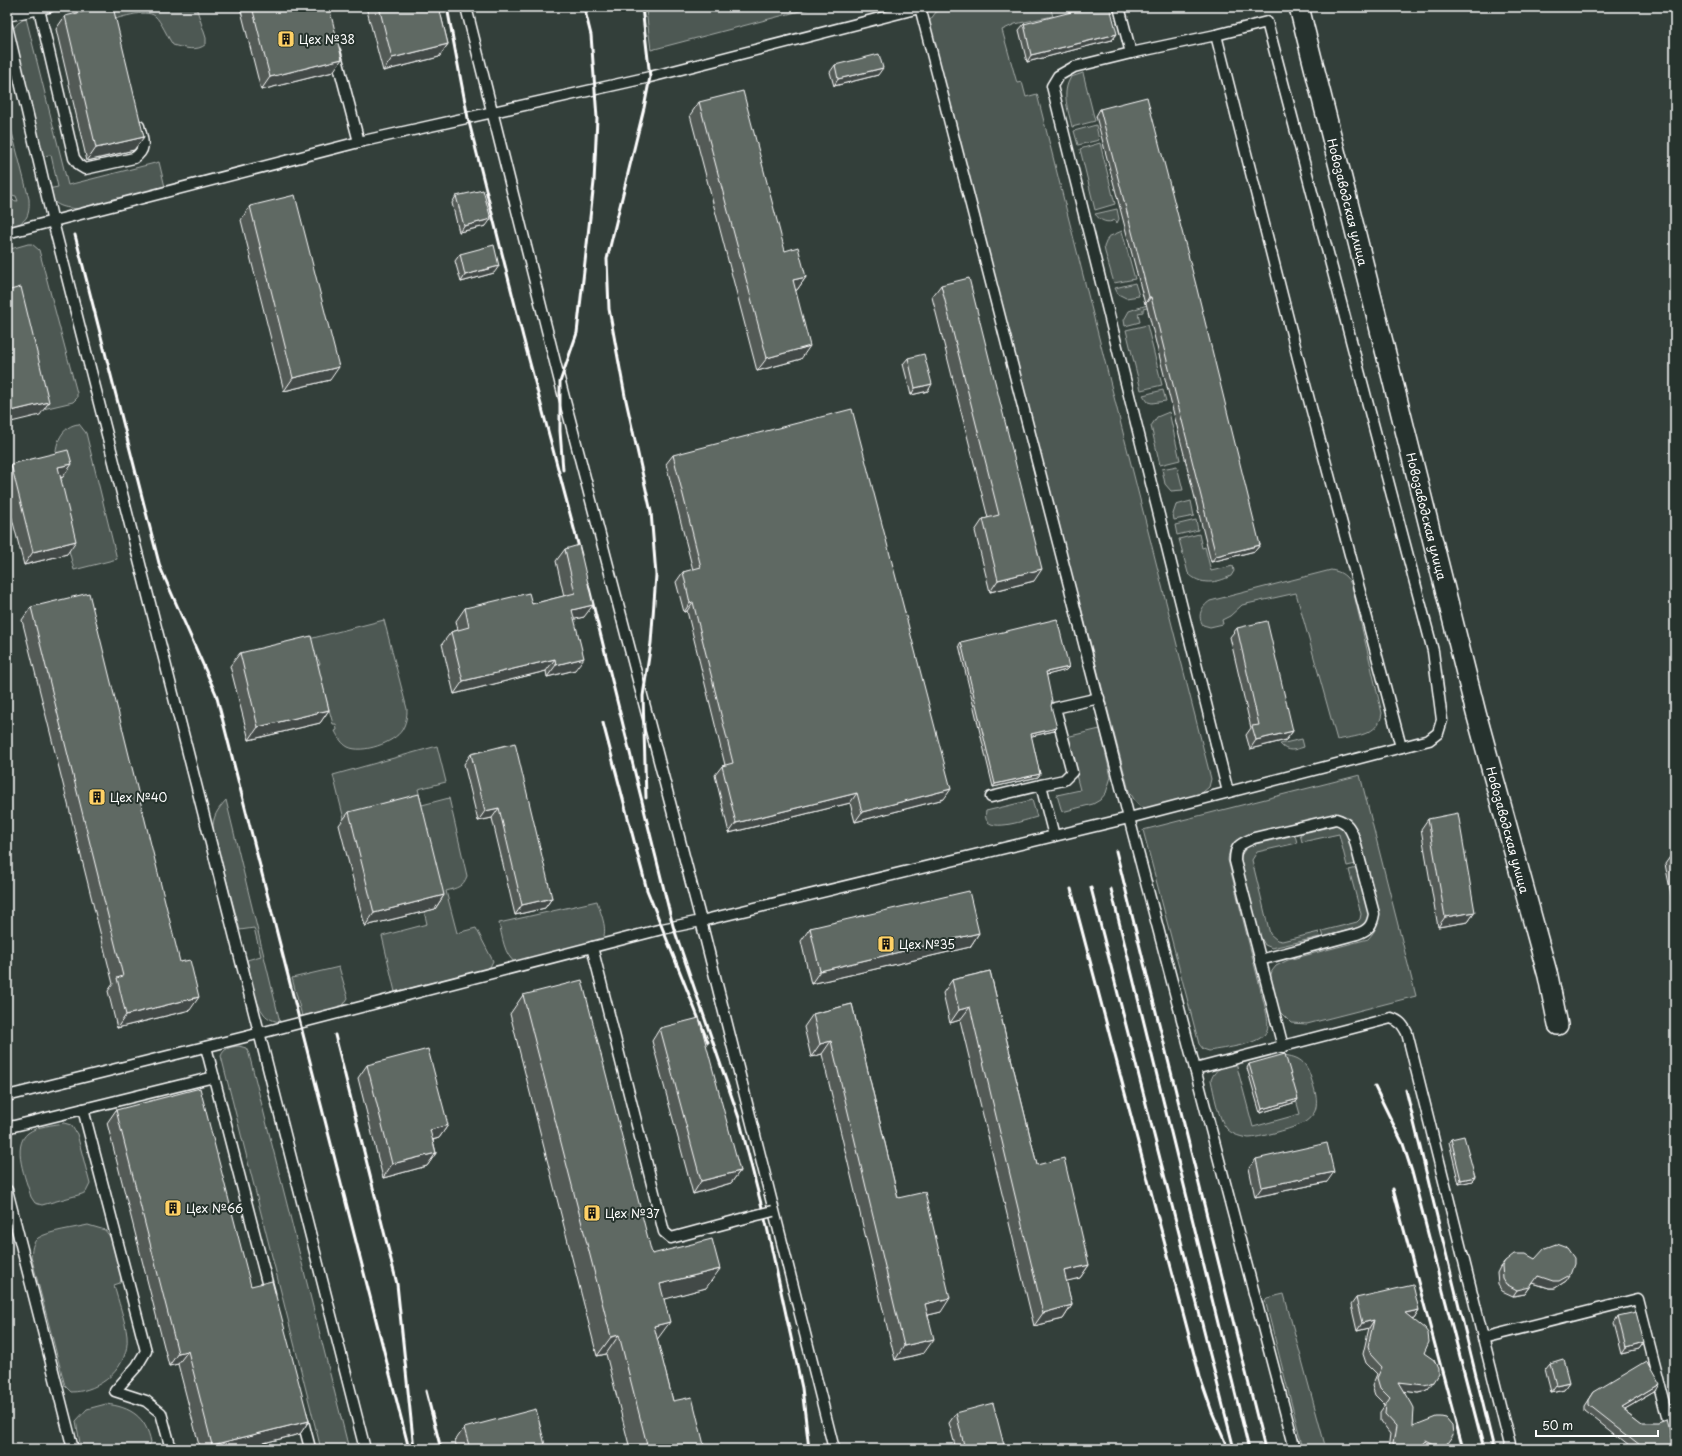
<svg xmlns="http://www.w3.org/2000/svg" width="1682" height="1456" viewBox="0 0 1682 1456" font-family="'Playpen Sans',sans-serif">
<rect width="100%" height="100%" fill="#333f3a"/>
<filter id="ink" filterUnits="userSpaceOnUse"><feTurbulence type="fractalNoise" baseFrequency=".025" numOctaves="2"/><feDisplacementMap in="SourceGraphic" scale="8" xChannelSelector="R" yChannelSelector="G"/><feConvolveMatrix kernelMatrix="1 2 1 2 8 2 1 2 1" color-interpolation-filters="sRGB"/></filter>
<g filter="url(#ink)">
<!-- green -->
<g fill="#4d5853" stroke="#a6aca9">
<path d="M121,7h75l10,31v6c-8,8 -23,4 -33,1 -5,-7 -12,-24 -18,-29 -10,-8 -37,3 -49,5l-1,-5 16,-7z"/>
<path d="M657,7h158l-164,43 -5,-40z"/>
<path d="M949,7h101l3,9 -38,8 -13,6 15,53 5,-1 4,15 11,-3 171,673 3,12 -2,8 -12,10 -46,12 -9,-2 -7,-6 -6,-10 -48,-184 -7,-8 -146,-576 8,-11z"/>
<path d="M26,18l42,167 91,-23 6,25 -88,22c-16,-2 -24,-3 -29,-20l10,-2 -7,-32 -10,1 -28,-127 5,-6z"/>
<path d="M1083,73l12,48 -23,6c-4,-18 -11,-34 -1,-50z"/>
<path d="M7,113l22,86c1,19 -3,24 -22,29v-28l11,1 -2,-5 -9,-2z"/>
<path d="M1096,125l3,15 -21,5 -4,-14z"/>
<path d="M1100,143l15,61 -20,6 -15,-61z"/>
<path d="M1117,209l2,10 -2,4 -2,-3c-7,4 -15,1 -20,-6z"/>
<path d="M1122,231l13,48 -21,4 -9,-31 -1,-5 4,-10z"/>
<path d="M28,244h4l7,6 38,143v5l-4,4 -34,8 -32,-109v-51z"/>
<path d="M1135,283l4,13 -13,2 -8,-4 -3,-6z"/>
<path d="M1150,304l1,3 -8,2v3l-5,1 2,9 -15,4 -1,-6 5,-9z"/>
<path d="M1147,325l15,60 -21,5 -15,-60z"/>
<path d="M1163,390l3,11 -14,2 -4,-1 -5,-7z"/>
<path d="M1169,412l11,48 -20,5 -9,-39 6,-9z"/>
<path d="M79,424l7,9 31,126 -43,11 -22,-86 10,-3c-2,-7 -5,-14 -6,-21 -2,-15 6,-35 23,-36z"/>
<path d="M1177,466l6,24 -12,1 -6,-7 -3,-15z"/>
<path d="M1191,501l3,15 -20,4 -1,-6 3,-9z"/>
<path d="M1196,520l2,10 -21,5 -2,-10z"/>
<path d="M1199,534l3,14 3,-1 6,24 22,-5 1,5 -3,5c-14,7 -31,10 -43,-3l-9,-34z"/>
<path d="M1331,570c11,2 16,6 21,16l30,127c-3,23 -27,23 -45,27l-41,-147 -54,12 -12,11 -8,4 1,4 -13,3 -7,-2c-6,-9 -2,-18 7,-24z"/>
<path d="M384,620l23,89c0,8 -1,14 -5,21 -8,13 -40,24 -54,17 -6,-3 -10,-10 -13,-16l2,-1 -1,-6h-3l-16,-59 3,-1 -2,-5h-3l-6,-20z"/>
<path d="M1100,729l11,48 -5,16 -6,7 -7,4 -31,8 -5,-17 23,-5 -14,-53z"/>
<path d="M1302,739l2,8c-10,3 -16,6 -24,-3z"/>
<path d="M437,746l9,36 -28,7 4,16 27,-7 18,78c-4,11 -10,12 -21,15l11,42 19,-5 17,33 -3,6 -4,2 -91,23 -13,-56 45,-12 -23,-99 -55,14 -16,-64z"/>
<path d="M1360,775l56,221 -109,28 -16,-1 -12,-12 -9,-33 2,-7 4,-5 12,-6 80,-21c8,-9 11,-15 11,-27l-21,-80c-5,-10 -10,-14 -20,-18l-84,19c-17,5 -24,8 -26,27l38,151c1,6 3,13 1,19 -4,15 -44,18 -58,21l-6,-2 -4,-5 -56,-214z"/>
<path d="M226,800l54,222c-6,-1 -12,-3 -16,-8 -10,-12 -13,-39 -17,-54l14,-4 -7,-28 -14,2 -27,-100c-1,-13 5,-21 13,-30z"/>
<path d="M1032,800l5,17c-12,3 -57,20 -51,-6z"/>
<path d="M1337,825l5,1 7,10 7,28 -9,2 -8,-32 -37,8 -2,-8z"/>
<path d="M1295,835l2,8 -40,9 -5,8 18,74 7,6 5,1 37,-9 1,5 -48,11 -7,-3 -5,-9 -20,-79 6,-9 5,-3z"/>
<path d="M1357,868l12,46c-1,7 -3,10 -9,13l-36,10 -2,-6 35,-9 3,-3 1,-5 -12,-44z"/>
<path d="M597,901c3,11 12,29 5,39l-86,23c-12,-7 -14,-28 -17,-40z"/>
<path d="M339,967l9,31 -6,9 -40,9 -10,-38z"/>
<path d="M239,1046l7,2 3,6 100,395h-28l-100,-393c3,-8 9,-9 18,-10z"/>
<path d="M1283,1055c17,2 23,7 28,23 3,10 8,22 4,33 -3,6 -10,12 -16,14 -9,4 -41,13 -50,13 -8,-1 -16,-3 -22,-9 -9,-10 -13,-36 -16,-49 4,-12 13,-14 25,-17l17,64 47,-13z"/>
<path d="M64,1123l7,2 6,9 13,50 -4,8 -4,2 -40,11 -7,-2 -4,-6c-5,-18 -20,-51 -3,-64 9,-7 25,-8 36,-10z"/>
<path d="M88,1225l17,5 6,8 11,38 -2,7 -6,2c4,16 11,34 13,51 3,31 -27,56 -56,56l-6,-6 -34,-130c1,-6 1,-13 7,-18 11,-7 37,-10 50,-13z"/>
<path d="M1284,1294l42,155h-23l-38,-149 2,-2z"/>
<path d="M106,1404c25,3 40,13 45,38l-4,7h-66l-5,-28 11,-12z"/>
</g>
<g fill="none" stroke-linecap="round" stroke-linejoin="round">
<!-- lane casing -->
<g stroke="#fff" stroke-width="13">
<g id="lane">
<path d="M466,7l94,375 141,539 133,528"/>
<path d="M920,7l209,811 166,631"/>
<path d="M1119,7l12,46 85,-18 83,327 102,385"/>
<path d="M39,9l35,149 6,8 5,3 49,-11c14,-9 8,-19 5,-32"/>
<path d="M7,16l42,-9"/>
<path d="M7,26l46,196 312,1227"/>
<path d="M335,51l24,91"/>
<path d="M1131,53l-57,14 -16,9 -6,10 176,706"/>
<path d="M7,233l352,-91 291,-65 273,-70"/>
<path d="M991,797l50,-12"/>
<path d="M1054,836l-13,-51 23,-5 8,-8 -17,-64 44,-10"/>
<path d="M592,947l72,285 7,6 82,-22"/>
<path d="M1260,960l97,-26c11,-4 15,-8 17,-20l-20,-76c-4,-10 -7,-16 -18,-19l-82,19c-14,6 -19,7 -19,23l48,186"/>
<path d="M206,1047l64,247"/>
<path d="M1195,1069l196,-51c9,3 12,7 16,15l104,416"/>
<path d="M7,1096l242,-60 413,-107 39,-8 428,-103 300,-78 9,-7 4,-13 -9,-69 -166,-629 -51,13"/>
<path d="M83,1109l63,242 -9,15 -22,25 31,10 15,12 10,36"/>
<path d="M7,1129l3,-2 204,-50"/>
<path d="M7,1190l66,259"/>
<path d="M1483,1338l155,-39 37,145"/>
<path d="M301,1414l9,34 -2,1"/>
</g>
</g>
<!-- street casing -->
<g stroke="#fff" stroke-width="22">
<g id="street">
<path id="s1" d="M1299,7l177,706 72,263 10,49"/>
</g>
</g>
<!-- lane -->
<use href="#lane" stroke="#26332d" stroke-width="10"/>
<!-- street -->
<use href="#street" stroke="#26332d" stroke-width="19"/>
<!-- rail -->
<g stroke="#fff" stroke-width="3">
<path d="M447,7l21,111 55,219 58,218"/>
<path d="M642,7l8,70 -6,31 -37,151 2,50 16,87 26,116 5,63 -5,68 -8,53 3,102"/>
<path d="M75,235l85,332 56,127 193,755"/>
<path d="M563,470l-3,-39v-49l17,-49 17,-151 3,-64 -6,-83 -7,-28"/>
<path d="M588,584l85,342 66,192 28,109 35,161 7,61"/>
<path d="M603,723l44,167 61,152"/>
<path d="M1116,851l149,598"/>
<path d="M1091,888l143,561"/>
<path d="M1071,889l129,488 12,35 16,37"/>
<path d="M1111,889l138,560"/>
<path d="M335,1035l62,249 17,165"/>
<path d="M1375,1087l28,57 9,28 72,277"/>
<path d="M1406,1090l88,359"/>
<path d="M1393,1189l70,260"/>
<path d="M426,1391l15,58"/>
</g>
<!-- lane-bridge casing -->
<g stroke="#fff" stroke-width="13" stroke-linecap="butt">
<path id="lane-bridge" d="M753,1216l20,-5"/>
</g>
<!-- lane-bridge -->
<use href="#lane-bridge" stroke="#26332d" stroke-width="10"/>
</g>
<!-- wall -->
<g fill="#525a56" stroke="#fff">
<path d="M240,7h89l4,65 -72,18z"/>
<path d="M366,7h73l9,37 -9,13 -56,14z"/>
<path d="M65,16l69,134 -47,11 -31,-132z"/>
<path d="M1024,24l93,10 -5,6 -85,22 -8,-32z"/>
<path d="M835,65l43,10 -44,11 -4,-14z"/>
<path d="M699,102l86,149 21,26 -9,13h-2l6,69 -44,12 -67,-256z"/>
<path d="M1100,109l160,436 -5,6 -44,11 -65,-259 -1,1 -49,-188z"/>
<path d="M456,196l30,30 -27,6 -7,-29z"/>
<path d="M250,206l80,174 -46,11 -43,-171z"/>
<path d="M460,254l34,19 -33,9 -6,-21z"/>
<path d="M941,285l93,296 -44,11 -15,-61 8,-12 5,-1 -56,-221z"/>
<path d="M908,358l20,33 -17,4 -8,-31z"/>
<path d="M673,455l271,344 -89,23 -5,-19 -121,30 -14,-58 7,-9 3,-1 -38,-154 -3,1 -8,-30 7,-10 10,-2 -27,-106z"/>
<path d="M11,464l52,13h-3l7,77 -43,11 -17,-66v-30z"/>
<path d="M565,549l19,68 -10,2 1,51 -28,7 -1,-6 -92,23 -12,-50 9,-12 7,-2 -2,-9 9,-13 67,-4 32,-8 -8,-35z"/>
<path d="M31,607l159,403 -73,18 -9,-37 5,-7 -91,-364z"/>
<path d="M1237,628l56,103 -7,9 -36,9 -4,-14 5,-7 -21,-91z"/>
<path d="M961,642l108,25 -3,3 -20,5 8,56 -23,5 9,38 -2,3 -45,10 -34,-142z"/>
<path d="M240,653l89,57 -9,13 -71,17 -19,-74z"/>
<path d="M471,754l81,144 -7,10 -30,7 -23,-97 -14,3 -14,-57z"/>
<path d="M349,812l95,83 -9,14 -70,17 -26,-101z"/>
<path d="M1428,819l47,93 -7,10 -30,5 -17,-98z"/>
<path d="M1675,853v46h-3l-7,-35 7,-10z"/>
<path d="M810,928l169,5 -9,14 -159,37 -10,-43z"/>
<path d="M990,971l47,194 52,100 -9,13 -14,3 6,24 -9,14 -29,7 -74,-306 -10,3 -7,-30 9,-13z"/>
<path d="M523,995l129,259 54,34 -42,11 -7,41 16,61 32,48h-75l-24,-95 -9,2 -87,-342z"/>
<path d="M852,1004l46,194 43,114 -13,3 -4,38 -29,7 -73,-306 -11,3 -7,-30 9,-13z"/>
<path d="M660,1028l80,143 -9,12 -38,11 -41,-153z"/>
<path d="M1249,1064l49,35 -2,3 -36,11 -13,-45z"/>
<path d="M367,1065l81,60 -9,13 -6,2 3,13 -9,13 -44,12 -25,-100z"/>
<path d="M116,1110l135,176 58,135 -9,13 -61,15h-39l-22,-85 -9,2 -62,-243z"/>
<path d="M1451,1139l24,38 -3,4 -13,3 -10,-42z"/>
<path d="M1256,1159l71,23 -72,15 -6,-29z"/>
<path d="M1535,1259l31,22 -11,7h-6l-16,-5 -8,11 -12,2 -11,-5 -4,-6 -1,-12 3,-6 5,-6z"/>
<path d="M1356,1298l63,12 -5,8h-3l13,35 4,36 -5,3 -4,1 -14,-2 8,35 30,23h-21l-2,-1v1h-32l2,-15 -10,-13v-9l5,-7 -10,-10 -3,-9 5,-12 -11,-11 -3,-9 6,-26 -12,3 -6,-26z"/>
<path d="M1618,1316l26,27 -5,7 -17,4 -8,-31z"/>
<path d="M1550,1363l19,19 -5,7 -13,3 -6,-23z"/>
<path d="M1655,1391l-31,18 50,40h-41l-48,-38v-5l9,-14z"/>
<path d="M956,1413l49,36h-49l-7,-26z"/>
<path d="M464,1428l82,21h-89l-2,-8z"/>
</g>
<!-- shaded-wall -->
<g fill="#424a46" stroke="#fff">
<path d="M1117,34l-5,6 -85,22 4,-7z"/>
<path d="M448,44l-9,13 -56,14 9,-13z"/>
<path d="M342,59l-9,13 -72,18 9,-13z"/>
<path d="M883,68l-5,7 -44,11 4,-7z"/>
<path d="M144,137l-10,13 -47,11 9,-13z"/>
<path d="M491,219l-5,7 -27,6 5,-6z"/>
<path d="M499,266l-5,7 -33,9 4,-7z"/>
<path d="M806,277l-9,13 -13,3 9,-13z"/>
<path d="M1149,297h2l-5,6 -1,1z"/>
<path d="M810,346l-9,13 -44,12 10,-13z"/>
<path d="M339,367l-9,13 -46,11 9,-13z"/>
<path d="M932,384l-4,7 -17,4 4,-7z"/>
<path d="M49,402l-9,13 -33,8v-11z"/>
<path d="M72,464l-9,13 -14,3 9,-13z"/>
<path d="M76,541l-9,13 -43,11 9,-13z"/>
<path d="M1260,545l-5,6 -44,11 5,-6z"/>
<path d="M1042,569l-8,12 -44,11 8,-12z"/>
<path d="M693,602l-6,9 -3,1 6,-9z"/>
<path d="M593,605l-9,12 -21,5 9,-12z"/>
<path d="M584,658l-9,12 -28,7 9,-12z"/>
<path d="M555,659l-9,12 -92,23 9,-13z"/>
<path d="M1069,667l-3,3 -23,6 3,-4z"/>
<path d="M329,710l-9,13 -71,17 9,-13z"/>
<path d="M1057,728l-3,3 -26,6 3,-3z"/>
<path d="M1293,731l-7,9 -36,9 6,-9z"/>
<path d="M1040,774l-2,3 -45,10 2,-3z"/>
<path d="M951,789l-7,10 -89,23 7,-10z"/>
<path d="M857,793l-7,10 -121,30 7,-10z"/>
<path d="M499,808l-7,10 -14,3 7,-10z"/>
<path d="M444,895l-9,14 -70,17 9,-13z"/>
<path d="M1675,895v4h-3z"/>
<path d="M552,898l-7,10 -30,7 7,-10z"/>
<path d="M1475,912l-7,10 -30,5 7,-10z"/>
<path d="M979,933l-9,14 -159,37 9,-13z"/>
<path d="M199,997l-9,13 -73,18 9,-13z"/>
<path d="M970,1007l-10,13 -10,3 9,-13z"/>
<path d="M831,1041l-9,13 -11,3 9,-13z"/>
<path d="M1298,1099l-2,3 -36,11 2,-4z"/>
<path d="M448,1125l-9,13 -18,5 9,-13z"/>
<path d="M436,1153l-9,13 -44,12 9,-14z"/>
<path d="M740,1171l-9,12 -38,11 8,-13z"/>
<path d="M1334,1172l-7,10 -72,15 7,-10z"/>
<path d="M1475,1177l-3,4 -13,3 2,-4z"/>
<path d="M1089,1265l-9,13 -25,6 9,-13z"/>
<path d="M720,1269l-14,19 -59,16 13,-20z"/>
<path d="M1570,1275l-4,6 -11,7h-6l-16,-5 -8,11 -12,2 4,-6 21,-14z"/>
<path d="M950,1298l-9,14 -25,6 9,-14z"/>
<path d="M1072,1305l-9,14 -29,7 9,-13z"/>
<path d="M1419,1310l-5,8 -15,3 6,-8z"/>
<path d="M1374,1320l-5,8 -12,3 5,-8z"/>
<path d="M670,1322l-14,19 -2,-15z"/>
<path d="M619,1335l-13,19 -9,2 14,-19z"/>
<path d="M934,1339l-10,14 -29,7 9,-14z"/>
<path d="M1644,1343l-5,7 -17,4 4,-6z"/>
<path d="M188,1351l-10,13 -9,2 9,-13z"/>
<path d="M1399,1382h34l-5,7 -5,3 -4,1 -25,-3z"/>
<path d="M1569,1382l-5,7 -13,3 5,-7z"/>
<path d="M1659,1384l-4,7 -38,22 4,-6z"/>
<path d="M309,1421l-9,13 -61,15h-30l3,-4z"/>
</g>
<!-- building -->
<g fill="#5f6964" stroke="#fff">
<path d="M103,7h10l31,130 -48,11 -31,-132z"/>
<path d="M252,7h77l13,52 -72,18z"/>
<path d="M379,7h60l9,37 -56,14z"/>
<path d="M1091,7h19l7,27 -86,21 -7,-31z"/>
<path d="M879,54l4,14 -45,11 -3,-14z"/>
<path d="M743,91l42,160 13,-4 8,30 -13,3 17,66 -43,12 -68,-256z"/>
<path d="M1147,97l49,188 64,260 -44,11 -65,-259h-2l-49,-188z"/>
<path d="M483,190l8,29 -27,7 -8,-30z"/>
<path d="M295,195l44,172 -46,11 -43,-172z"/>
<path d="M494,245l5,21 -34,9 -5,-21z"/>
<path d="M969,278l73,291 -44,11 -15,-61 16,-4 -58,-230z"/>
<path d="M21,287l28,115 -42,10v-121z"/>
<path d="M924,354l8,30 -17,4 -7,-30z"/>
<path d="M852,409l99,380 -89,23 -5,-19 -121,30 -14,-57 11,-3 -40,-161 -3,1 -7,-31 18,-5 -28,-112z"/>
<path d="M68,450l4,14 -14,3 18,74 -43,11 -22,-88z"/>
<path d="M579,545l14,60 -21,5 12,48 -28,7 -1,-6 -92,22 -12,-49 18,-5 -4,-19 64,-15 3,11 43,-11 -10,-44z"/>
<path d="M89,593l91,369 10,-2 9,37 -73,18 -9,-37 6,-2 -92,-369z"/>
<path d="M1057,619l12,48 -23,5 6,29 -1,5 6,22 -26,6 9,40 -45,10 -34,-142z"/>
<path d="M1267,621l26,110 -37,9 -4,-14 7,-1 -22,-97z"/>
<path d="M311,636l18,74 -71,17 -18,-74z"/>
<path d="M515,743l37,155 -30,7 -23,-97 -14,3 -14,-57z"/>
<path d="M419,794l25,101 -70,18 -25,-101z"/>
<path d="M1458,813l17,99 -30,5 -17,-98z"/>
<path d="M1675,853v16l-3,-15z"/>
<path d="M969,891l10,42 -159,38 -10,-43z"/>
<path d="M990,971l47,194 27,-7 25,107 -25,6 8,34 -29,8 -73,-306 -11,3 -7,-30z"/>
<path d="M582,980l70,274 60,-15 8,30 -60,15 10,38 -16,4 19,75 19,-4 13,52h-57l-29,-114 -8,2 -88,-342z"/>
<path d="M852,1004l46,194 27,-6 25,106 -25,6 9,35 -30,7 -73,-305 -11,3 -7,-30z"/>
<path d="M699,1018l41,153 -39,10 -41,-153z"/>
<path d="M428,1049l20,76 -18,5 6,23 -44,11 -25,-99z"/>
<path d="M1285,1054l13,45 -36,10 -13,-45z"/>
<path d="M200,1088l51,198 21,-5 37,140 -97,24 -24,-94 -10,2 -62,-243z"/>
<path d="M1464,1136l11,41 -14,3 -10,-41z"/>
<path d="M1327,1143l7,29 -72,15 -6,-28z"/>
<path d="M1556,1244l11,4 7,10v6l-4,11 -11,6h-6l-15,-5 -8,11 -13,3 -11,-6 -3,-5 -1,-13 3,-5 9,-7h12l9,5 10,-11z"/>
<path d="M1413,1285l6,25 -14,3 20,16 3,4 1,9 -5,11 10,7 4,9v5l-5,8 -5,2 -4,1 -25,-3 13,22 2,4 -1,18 23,-9h5l5,1 6,7 1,10 -10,14h-1l-16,-8 -7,8h-23l-3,-5 3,-18 -11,-12 1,-10 4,-6 -10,-10 -3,-10 5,-11 -11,-12 -3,-9 6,-26 -12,3 -6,-25z"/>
<path d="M1636,1312l8,31 -18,5 -8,-32z"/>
<path d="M1563,1359l6,23 -13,3 -6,-22z"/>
<path d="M1646,1361l13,23 -38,23 21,16h17l8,-3 7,29h-29l-56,-44v-5l5,-8z"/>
<path d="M993,1403l12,46h-40l-9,-36z"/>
<path d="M536,1409l10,40h-76l-6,-21z"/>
</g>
</g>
<!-- icons -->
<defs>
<g id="building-square" transform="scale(0.9)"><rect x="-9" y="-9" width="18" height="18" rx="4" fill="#ffd166" stroke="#26332d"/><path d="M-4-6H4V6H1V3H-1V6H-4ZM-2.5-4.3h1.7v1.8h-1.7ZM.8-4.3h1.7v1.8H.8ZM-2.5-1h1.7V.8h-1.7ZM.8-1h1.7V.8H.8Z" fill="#111"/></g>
</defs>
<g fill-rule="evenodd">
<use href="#building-square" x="286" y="39"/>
<use href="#building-square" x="97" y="797"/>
<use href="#building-square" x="886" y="944"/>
<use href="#building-square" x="173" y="1208"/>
<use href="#building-square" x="592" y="1213"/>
</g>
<g text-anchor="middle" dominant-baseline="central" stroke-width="4" stroke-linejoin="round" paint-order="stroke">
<!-- poi labels -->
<g font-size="12" fill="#fff" stroke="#26332d" text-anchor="start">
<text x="299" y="39">Цех №38</text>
<text x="110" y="797">Цех №40</text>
<text x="899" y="944">Цех №35</text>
<text x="186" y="1208">Цех №66</text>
<text x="605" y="1213">Цех №37</text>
</g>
<!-- street labels -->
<g font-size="12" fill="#fff" stroke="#26332d">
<text stroke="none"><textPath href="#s1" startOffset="201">Новозаводская улица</textPath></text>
<text stroke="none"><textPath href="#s1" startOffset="525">Новозаводская улица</textPath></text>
<text stroke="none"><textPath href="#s1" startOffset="849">Новозаводская улица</textPath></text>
</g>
</g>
<!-- margin -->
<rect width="1682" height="1456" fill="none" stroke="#26332d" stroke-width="24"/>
<rect x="12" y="12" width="1658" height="1432" fill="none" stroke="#fff" stroke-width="1.5" filter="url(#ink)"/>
<!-- scale -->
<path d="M1536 1430v6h122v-6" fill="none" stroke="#ffffff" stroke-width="2"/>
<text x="1542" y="1430" font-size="12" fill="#ffffff" stroke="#26332d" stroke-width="3" paint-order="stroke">50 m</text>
</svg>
